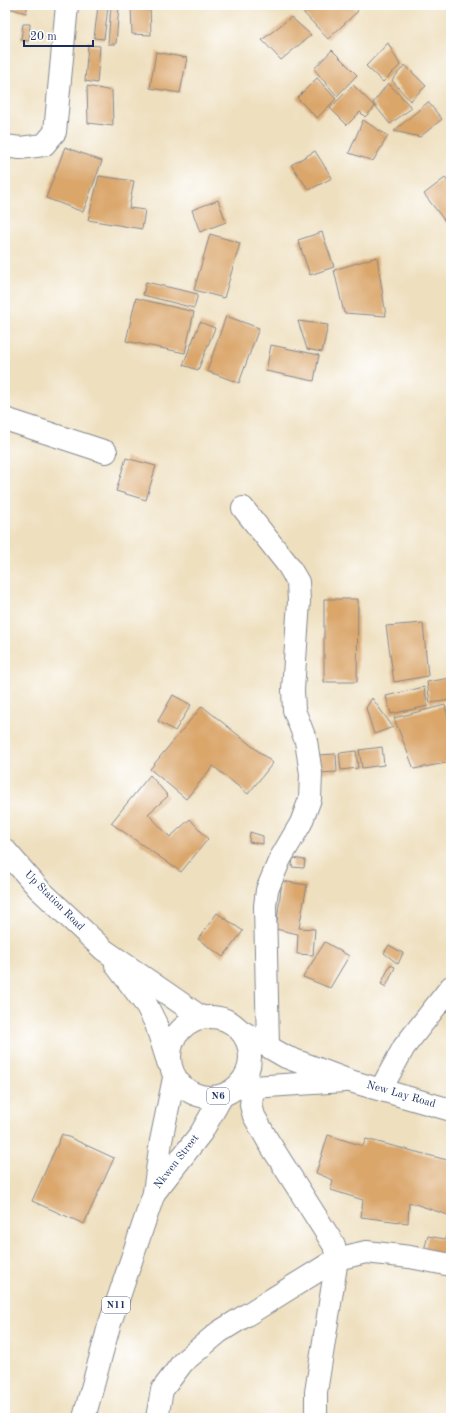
<svg xmlns="http://www.w3.org/2000/svg" width="456" height="1423" viewBox="0 0 456 1423" font-family="'Old Standard TT',serif">
<rect width="100%" height="100%" fill="#fff"/>
<filter id="ink" filterUnits="userSpaceOnUse"><feTurbulence type="fractalNoise" baseFrequency=".025" numOctaves="2"/><feDisplacementMap in="SourceGraphic" scale="8" xChannelSelector="R" yChannelSelector="G"/><feConvolveMatrix kernelMatrix="1 2 1 2 8 2 1 2 1" color-interpolation-filters="sRGB"/></filter>
<filter id="wash" filterUnits="userSpaceOnUse"><feTurbulence type="fractalNoise" baseFrequency=".012" numOctaves="4" result="noise"/><feDisplacementMap in="SourceGraphic" scale="16" xChannelSelector="R" yChannelSelector="G"/><feGaussianBlur stdDeviation="0.9" result="paint"/><feColorMatrix in="noise" values="0 0 0 0 0 0 0 0 0 0 0 0 0 0 0 0 0 1.4 0 .05"/><feComposite in="paint" operator="in"/></filter>
<g filter="url(#wash)">
<rect width="100%" height="100%" fill="#eedfbe"/>
<g id="blocks">
<!-- building -->
<g fill="#daa66a">
<path d="M5,5h23l-2,8 -21,-6z"/>
<path d="M111,5h8l-3,39h-8z"/>
<path d="M131,5h19l1,30 -19,-1z"/>
<path d="M304,5h48l6,6 -30,28 -27,-29z"/>
<path d="M98,6l10,1 -4,32 -10,-1z"/>
<path d="M291,17l20,18 -30,25 -19,-20z"/>
<path d="M23,24h7l-1,17 -8,-1z"/>
<path d="M388,43l12,22 -17,17 -17,-16z"/>
<path d="M88,45l12,1 -3,37 -12,-2z"/>
<path d="M332,50l25,25 -20,21 -23,-27z"/>
<path d="M156,52l31,6 -7,35 -30,-5z"/>
<path d="M405,65l21,21 -16,15 -18,-21z"/>
<path d="M317,78l19,21 -19,19 -20,-20z"/>
<path d="M388,83l24,25 -22,16 -17,-21z"/>
<path d="M353,85l22,22 -10,10 -5,-5 -13,13 -17,-17z"/>
<path d="M87,86l25,5 1,35 -25,-3z"/>
<path d="M428,102l14,17 -22,18 -26,-6z"/>
<path d="M363,120l25,16 -15,25 -24,-8z"/>
<path d="M65,147l37,14 -19,51 -37,-14z"/>
<path d="M315,151l17,27 -23,12 -18,-25z"/>
<path d="M99,176l35,5 -5,27 16,2 -3,19 -54,-9z"/>
<path d="M445,178l6,7v44l-27,-35z"/>
<path d="M218,200l8,22 -26,10 -8,-22z"/>
<path d="M322,232l12,35 -24,8 -12,-35z"/>
<path d="M210,234l30,9 -16,55 -30,-8z"/>
<path d="M377,257l9,59 -42,-3 -10,-43z"/>
<path d="M146,282l52,12 -4,14 -51,-13z"/>
<path d="M136,298l58,14 -9,41 -59,-12z"/>
<path d="M226,316l33,12 -20,55 -32,-12z"/>
<path d="M298,321l30,4 -6,27 -15,-3z"/>
<path d="M200,322l15,6 -17,42 -15,-5z"/>
<path d="M271,345l48,10 -5,26 -48,-10z"/>
<path d="M126,458l30,8 -10,34 -30,-9z"/>
<path d="M324,599h34l-1,83h-33z"/>
<path d="M423,623l5,53 -34,6 -8,-56z"/>
<path d="M450,678l1,22 -21,3 -3,-21z"/>
<path d="M424,687l4,19 -37,8 -5,-18z"/>
<path d="M173,695l18,10 -16,26 -17,-10z"/>
<path d="M372,698l21,29 -19,7 -8,-26z"/>
<path d="M445,705l6,25v32l-37,7 -20,-51z"/>
<path d="M202,706l71,57 -25,31 -35,-28 -27,33 -36,-30z"/>
<path d="M382,747l2,18 -22,3 -3,-18z"/>
<path d="M356,751l2,17 -17,2 -2,-17z"/>
<path d="M336,754l1,18 -19,1 -1,-18z"/>
<path d="M150,775l18,21 -20,18 22,23 20,-18 18,20 -27,33 -70,-49z"/>
<path d="M250,832l13,4v8l-14,-2z"/>
<path d="M293,858l12,2 -1,8 -12,-1z"/>
<path d="M282,881l25,4 -8,43 16,1 -2,26 -16,-1 1,-20 -22,-5z"/>
<path d="M217,913l26,18 -20,26 -25,-18z"/>
<path d="M325,942l24,14 -19,32 -27,-11z"/>
<path d="M389,945l14,8 -5,11 -14,-11z"/>
<path d="M390,965l5,2 -9,20 -5,-3z"/>
<path d="M62,1134l52,24 -30,66 -52,-23z"/>
<path d="M328,1135l35,11 3,-7 85,22v55l-42,-14 -1,21 -47,-6 2,-17 -32,-10 2,-10 -17,-7z"/>
<path d="M451,1218v39l-27,-7 4,-14 17,3z"/>
</g>
</g>
</g>
<g filter="url(#ink)">
<use href="#blocks" fill-opacity="0" stroke="#84878e" stroke-width="1"/>
<g fill="none" stroke-linecap="round" stroke-linejoin="round">
<!-- minor casing -->
<g stroke="#84878e" stroke-width="24">
<g id="minor">
<path d="M5,146l15,2 24,-3 11,-13 12,-127"/>
<path d="M5,419l101,33"/>
<path d="M243,508l45,57 10,17 1,19 -6,89 1,20 12,31 5,33 -1,25 -9,24 -21,36 -13,31 -2,16 3,140"/>
<path d="M381,1089l23,-42 47,-60"/>
<path d="M157,1418l5,-28 21,-28 36,-30 118,-73 -3,-14 -66,-104 -14,-25 -3,-11 2,-17"/>
<path d="M316,1418v-26l21,-133 29,-7 44,5 41,8"/>
</g>
</g>
<!-- highway casing -->
<g stroke="#84878e" stroke-width="24">
<g id="highway">
<path d="M5,850l34,39 65,61 97,67"/>
<path d="M116,965l31,41 9,18 12,38"/>
<circle cx="210" cy="1057" r="40"/>
<path d="M241,1031l45,26 64,24 101,29"/>
<path d="M236,1088l109,-7"/>
<path d="M154,1193l47,-60 21,-37"/>
<path d="M84,1418l25,-92 45,-133 7,-52 13,-63"/>
</g>
</g>
<!-- minor -->
<use href="#minor" stroke="#fff" stroke-width="22"/>
<!-- highway -->
<use href="#highway" stroke="#fff" stroke-width="22"/>
</g>
</g>
<g text-anchor="middle" dominant-baseline="central" stroke-width="3.5" stroke-linejoin="round" paint-order="stroke">
<!-- shield labels -->
<g fill="#fff" stroke="#5f6d8e" stroke-width="1">
<rect x="207" y="1088" width="22" height="16" rx="3"/>
<rect x="102" y="1297" width="28" height="16" rx="3"/>
</g>
<g font-size="10" font-weight="bold" fill="#1b2f5e">
<text x="218" y="1096">N6</text>
<text x="116" y="1305">N11</text>
</g>
<!-- street labels -->
<g font-size="11" fill="#1b2f5e" stroke="#fff">
<text transform="translate(54 901) rotate(45)">Up Station Road</text>
<text transform="translate(401 1095) rotate(16)">New Lay Road</text>
<text transform="translate(177 1162) rotate(-52)">Nkwen Street</text>
</g>
</g>
<!-- margin -->
<rect width="456" height="1423" fill="none" stroke="#fff" stroke-width="20"/>
<!-- scale -->
<path d="M24 40v6h69v-6" fill="none" stroke="#1b2f5e" stroke-width="2"/>
<text x="30" y="40" font-size="12" fill="#1b2f5e" stroke="#ffffff" stroke-width="3" paint-order="stroke">20 m</text>
</svg>
